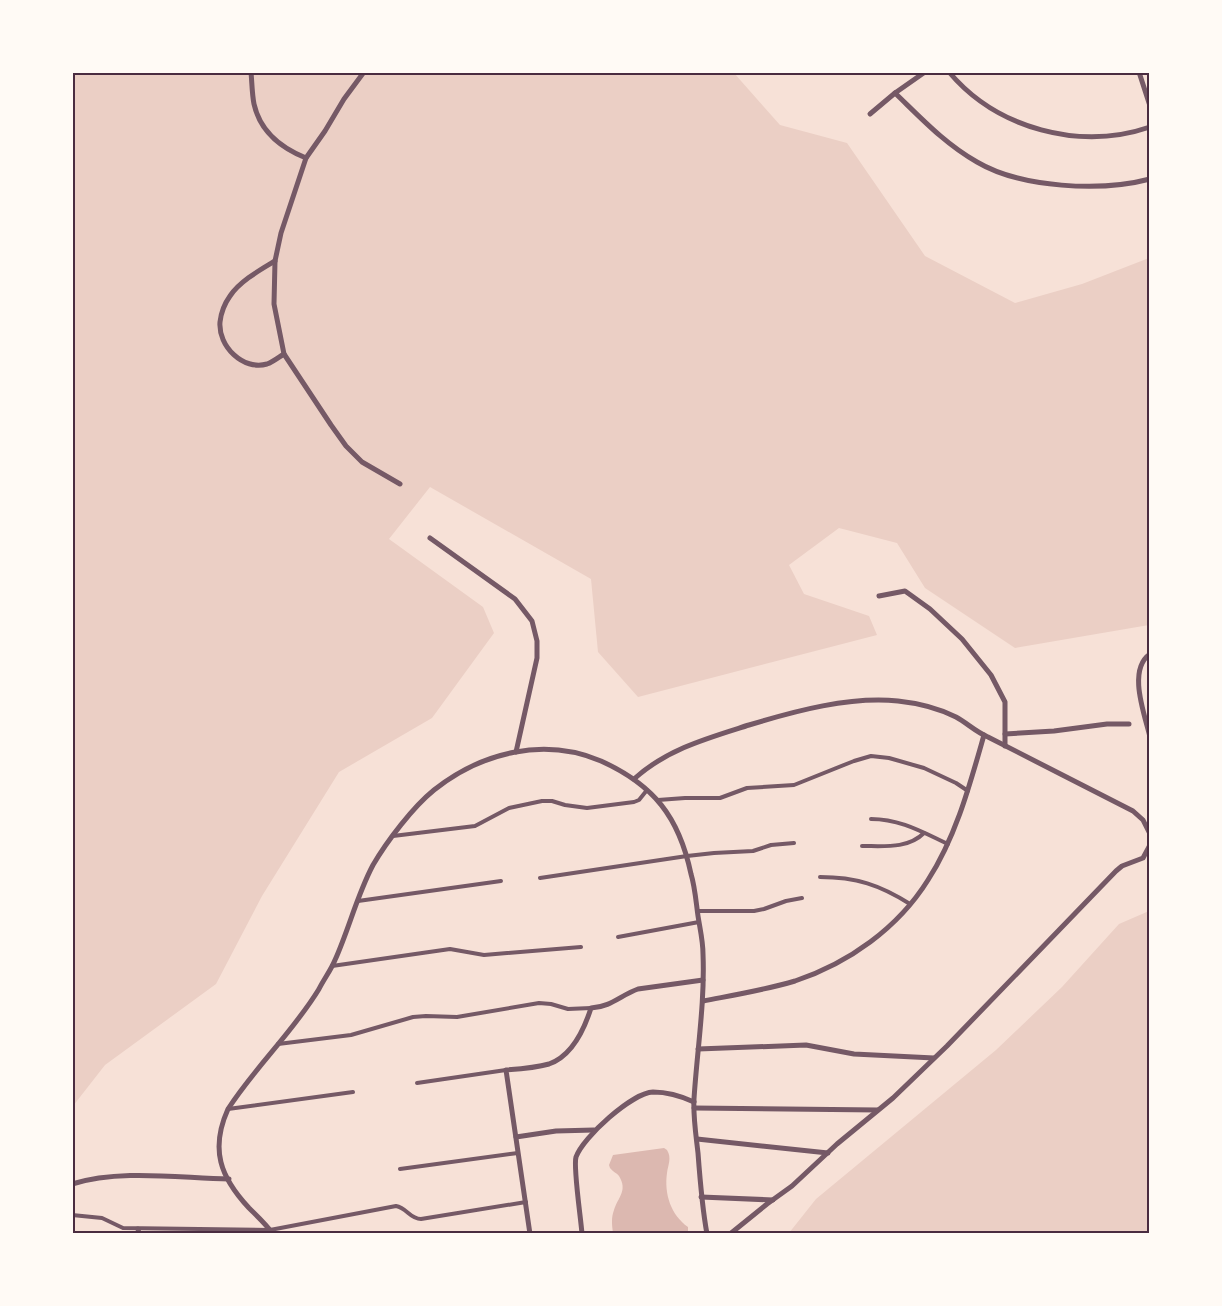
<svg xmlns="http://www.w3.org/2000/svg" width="1222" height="1306" viewBox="0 0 1222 1306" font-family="'Fira Sans Condensed',sans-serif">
<rect width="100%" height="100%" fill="#f7e1d7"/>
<!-- green -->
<g fill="#ebcfc5">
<path d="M73,73h661l46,52 67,18 78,113 90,47 67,-19 67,-26v367l-134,23 -90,-60 -28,-45 -58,-15 -50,37 15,29 65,22 8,19 -239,62 -40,-45 -7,-73 -161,-92 -41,52 94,68 11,26 -62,85 -93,54 -77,124 -46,88 -111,81 -32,41z"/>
<path d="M1149,911v322h-360l27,-34 180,-149 66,-63 57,-63z"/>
</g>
<!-- water -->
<path fill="#dcb8b0" d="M664,1148l3,2c5,8 1,15 0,23 -3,21 4,42 21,54v6h-75c-1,-8 -2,-15 1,-23 4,-13 14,-19 5,-34 -2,-3 -6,-4 -9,-8l-1,-3 4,-10z"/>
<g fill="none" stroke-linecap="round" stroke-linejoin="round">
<!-- service -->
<g stroke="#755966" stroke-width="4">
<path d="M658,800l27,-2h35l27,-10 47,-3 60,-24 17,-5 18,2 35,10 32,15 12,8"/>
<path d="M871,819c29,0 51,13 77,25"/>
<path d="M393,836l82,-10 34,-18 33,-7h10l13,4 22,3 47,-6 5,-2 8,-10"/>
<path d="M862,846c22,0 46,3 62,-13"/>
<path d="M820,877c36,0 60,8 90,27"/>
<path d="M540,878l147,-22 27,-3 39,-2 18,-6 23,-2"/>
<path d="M358,901l143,-20"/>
<path d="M697,911h57l10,-2 22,-8 16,-3"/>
<path d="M618,937l81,-15"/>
<path d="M332,966l118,-17 34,6 97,-8"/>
<path d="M278,1044l73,-9 62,-18 13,-1 31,1 82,-14 12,1 17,5 23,-1"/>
<path d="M417,1083l89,-13"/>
<path d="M228,1109l125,-17"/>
<path d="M400,1169l118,-16"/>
<path d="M72,1215l30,3 21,10 147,2 126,-24c11,2 14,13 25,13l105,-17"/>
</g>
<!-- minor -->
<g stroke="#755966" stroke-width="5">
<path d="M251,72c1,11 1,22 3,32 6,27 27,44 52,54"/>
<path d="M364,72l-20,27 -19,32 -19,27 -25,75 -6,28 -1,43 10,50 47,71 15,21 16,16 38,22"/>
<path d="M949,72c48,57 131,79 201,55"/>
<path d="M1139,72l11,34"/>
<path d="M895,93c26,25 50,51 82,69 44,26 124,30 173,17"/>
<path d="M870,114l25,-21 30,-21"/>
<path d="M275,261c-15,9 -35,20 -45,35 -5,7 -9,17 -10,26 -2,24 23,49 47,42 6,-2 12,-7 17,-10"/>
<path d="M430,538l85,61 17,22 5,20v17l-21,94"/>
<path d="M879,596l26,-5 25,18 32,30 29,36 14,27v44"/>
<path d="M1150,654c-23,16 -5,61 0,83"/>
<path d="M1005,734l49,-3 53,-7h22"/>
<path d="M634,779c33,-30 74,-41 115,-54 46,-14 101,-29 149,-24 19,2 40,7 58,16 11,6 20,15 32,20 48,25 97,49 145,74l10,9 7,14"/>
<path d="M703,1001c31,-6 62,-11 92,-20 54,-18 103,-53 133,-101 28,-43 42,-96 56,-145"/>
<path d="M698,1049l108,-4 48,9 80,4"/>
<path d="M694,1108l184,2"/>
<path d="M516,1137l40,-6 38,-1"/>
<path d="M697,1139l131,14"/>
<path d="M72,1184c49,-15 106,-6 157,-5"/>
<path d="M701,1197l72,3"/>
<path d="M138,1229l1,5"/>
<path d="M273,1234c-7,-10 -16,-18 -24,-26 -29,-31 -39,-59 -21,-99 27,-42 65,-77 91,-120 5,-10 12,-19 16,-29 14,-31 22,-65 38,-95 14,-24 40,-58 61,-75 48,-38 110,-53 167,-29 53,24 78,56 90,113 4,13 5,28 7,42 2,13 5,25 5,38 2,49 -6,97 -9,145 -1,18 2,36 4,54 2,27 4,54 9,81"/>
<path d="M530,1234l-24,-164c14,-1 29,-2 43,-6 23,-8 35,-34 42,-56 20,-1 30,-13 47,-19l65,-9"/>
<path d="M582,1234c-1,-15 -9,-67 -6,-77 7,-20 56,-64 77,-65 15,0 28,4 41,10"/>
<path d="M730,1234l37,-30 25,-18 45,-42 56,-46 54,-52 169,-175 6,-5 21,-8 7,-13"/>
</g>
</g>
<!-- border -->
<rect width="1222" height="1306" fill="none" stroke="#fffaf5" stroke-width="148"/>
<rect x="74" y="74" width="1074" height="1158" fill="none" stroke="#4a2c40" stroke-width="2"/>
</svg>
